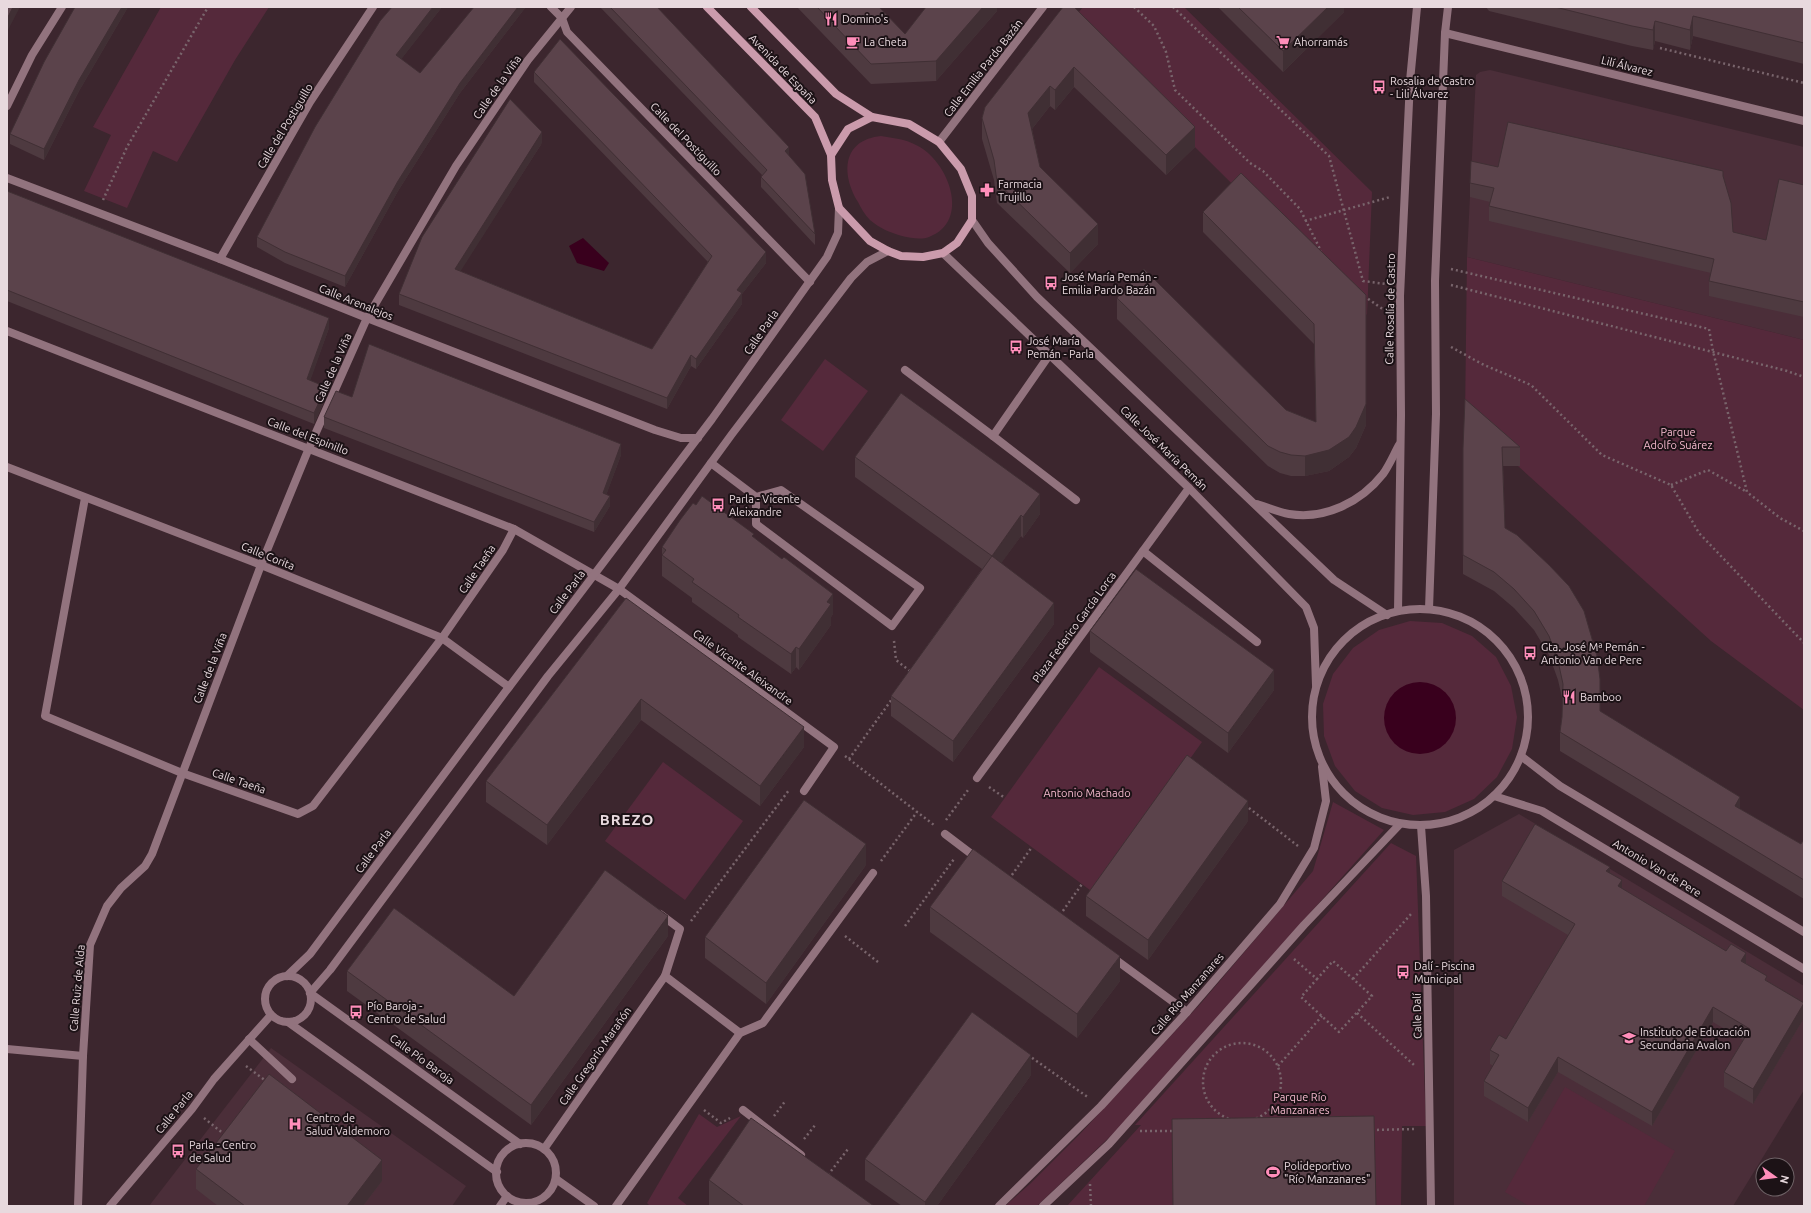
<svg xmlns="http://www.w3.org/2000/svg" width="1811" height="1213" viewBox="0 0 1811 1213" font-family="Ubuntu,sans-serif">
<rect width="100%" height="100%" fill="#3c262e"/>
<!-- built -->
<g fill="#4b2e39">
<path d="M1490,70l314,77v193l-337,-83 9,-182 4,-3z"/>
<path d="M1519,814l285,172v104l-71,116h-279v-356z"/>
<path d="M271,1048l195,138 -14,20h-303z"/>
</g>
<!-- green -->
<g fill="#55293b">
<path d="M161,7h108l-34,53 -58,102 -24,-11 -26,57 -43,-17 27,-56 -18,-8z"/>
<path d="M1083,7h101l188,185 -5,123 -44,-41 -253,-251z"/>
<path d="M881,136c12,2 24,3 35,9 32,15 56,76 13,92 -8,3 -18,1 -27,-1 -11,-3 -23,-8 -32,-16 -5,-5 -9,-12 -12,-18 -17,-28 -16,-62 23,-66z"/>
<path d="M1467,257l337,83v370l-93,-69 -246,-223z"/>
<path d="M825,359l43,32 -45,60 -42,-31z"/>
<path d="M1410,621l32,2 30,13 24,21 15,29 6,31 -5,32 -15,28 -23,22 -29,13 -32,3 -31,-7 -27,-17 -20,-25 -11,-30 -1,-32 10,-30 20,-26 26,-18z"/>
<path d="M1099,667l103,75 -108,151 -103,-76z"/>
<path d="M663,762l80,59 -58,79 -80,-59z"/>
<path d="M1333,802l51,28 -263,296 -84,80h-32l25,-22 50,-50 122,-132 111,-131z"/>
<path d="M1391,843l25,13 10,270h-24l-1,80h-334l74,-81h-6z"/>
<path d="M1565,1087l110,64 -31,55h-115l-24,-14z"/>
<path d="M699,1114l18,13 24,-11 -63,82 10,8h-38l-3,-3z"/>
</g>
<!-- water -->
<g fill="#39001d">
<path d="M583,238l26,25 -5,8 -27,-8 -8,-17z"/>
<circle cx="1420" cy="718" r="36"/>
</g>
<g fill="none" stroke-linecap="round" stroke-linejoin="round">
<!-- path -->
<g stroke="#79656c" stroke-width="2.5" stroke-dasharray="2 3" stroke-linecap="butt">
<path d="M1134,7l20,19 12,26 9,38 75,73 13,8 37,38 21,42"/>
<path d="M1173,7l156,149 34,125 23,3"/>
<path d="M1660,48l144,35"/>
<path d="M103,200l24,-53 81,-140"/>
<path d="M1305,221l85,-24"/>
<path d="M1451,269l258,60 4,22 34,141 33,26 24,13"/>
<path d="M1451,285l336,86 17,6"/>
<path d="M1364,296l20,14"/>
<path d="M1451,347l31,17 49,21 71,70 69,30 28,48 105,110"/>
<path d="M1671,485l37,-15 39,22"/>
<path d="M894,641l2,19 15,12"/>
<path d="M845,756l89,69"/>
<path d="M849,759l43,-60"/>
<path d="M989,787l16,11"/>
<path d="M1245,805l53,41"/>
<path d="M946,820l22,-30"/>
<path d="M881,861l36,-49"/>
<path d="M1009,879l23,-32"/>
<path d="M1060,915l22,-31"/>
<path d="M691,921l98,-131"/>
<path d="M905,926l49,-67"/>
<path d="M845,936l33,26"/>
<path d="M1294,959l23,20 -16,18 38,35 33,-36 -39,-35 -16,18"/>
<path d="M1353,979l58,-65"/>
<path d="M1357,1013l57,52"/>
<circle cx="1242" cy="1082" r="39"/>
<path d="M1028,1055l61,43"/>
<path d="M246,1066l20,15"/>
<path d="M1278,1066l44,-50"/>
<path d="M704,1110l17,13 9,-5"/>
<path d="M774,1116l12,-16"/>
<path d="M204,1118l21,17"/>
<path d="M1372,1130l43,-1"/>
<path d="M1140,1131h35"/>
<path d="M804,1139l12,-15"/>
<path d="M828,1175l20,-26"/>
<path d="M1090,1184l1,22"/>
</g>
<!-- lane -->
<g stroke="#92737e" stroke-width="8">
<path d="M1050,354l-57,82 83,64"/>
<path d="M905,370l88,66"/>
<path d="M711,463l45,34v27l136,102 28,-38 -139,-98 -25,7"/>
<path d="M1143,551l114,91"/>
<path d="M665,976l75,57"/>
<path d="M249,1039l43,40"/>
<path d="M544,1149l121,-173 15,-47 -20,-15"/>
<path d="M616,1206l124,-173 23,-10 110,-150"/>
</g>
<!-- street -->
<g stroke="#92737e" stroke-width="8">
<path d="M551,7l11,11 5,14 243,250"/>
<path d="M1445,33l359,88"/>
<path d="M7,106l25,-51 30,-48"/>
<path d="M939,142l104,-135"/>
<path d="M7,178l213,81 147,59 288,112 26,8h17"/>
<path d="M972,220l16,23 49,54 297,283 53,35"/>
<path d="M943,253l246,235 117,119 8,21 2,57"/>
<path d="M220,259l90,-157 63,-95"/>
<path d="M7,331l507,198 105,60 215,158 -30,44"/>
<path d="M7,467l254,98 181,73 67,49"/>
<path d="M85,498l-40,218 137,57 116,41 15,-8 129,-168 61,-88 11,-21"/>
<path d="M1257,504c10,3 21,8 32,10 36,6 72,-12 94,-40 6,-8 11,-20 16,-29"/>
<path d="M1429,609l7,-195 -1,-133 10,-248 3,-26"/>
<circle cx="1420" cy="717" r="108"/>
<path d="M1398,611l3,-196 -1,-119 10,-215 7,-74"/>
<path d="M1521,756l39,30 244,146"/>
<path d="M977,778l212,-290"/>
<path d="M1494,796l48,15 262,158"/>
<path d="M1421,826l5,70 5,310"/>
<path d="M945,834l33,25"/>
<path d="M1112,957l75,55"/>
<path d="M287,976l23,-22 199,-267 203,-268 115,-162 11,-24 1,-25"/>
<circle cx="288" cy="999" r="23"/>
<path d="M310,993l20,-23 218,-294 71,-87 113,-155 119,-156 16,-16 21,-11"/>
<path d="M310,993l210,151"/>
<path d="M288,1022l209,150"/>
<path d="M7,1049l76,7"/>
<path d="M743,1110l58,45"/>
<circle cx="526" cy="1173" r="30"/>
<path d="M556,1179l38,27"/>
<path d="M78,1206l5,-150 7,-111 17,-39 14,-18 24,-22 7,-12 109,-289 48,-117 58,-130 89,-152 72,-106 43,-53"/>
<path d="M110,1206l82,-97 22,-30 57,-64"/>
<path d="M500,1206l7,-10"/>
<path d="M999,1206l102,-100 86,-94 93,-108 34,-56 12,-47 -4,-34"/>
<path d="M1043,1206l66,-62 195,-219 96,-101"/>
</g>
<!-- secondary -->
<g stroke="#cb9bac" stroke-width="8">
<path d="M707,7l108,110 16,38"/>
<path d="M751,7l85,87 36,23"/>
<path d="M872,117l37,7 30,18 22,27 11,27v24l-15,23 -14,10 -20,4 -22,-1 -13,-5 -18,-10 -31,-33 -7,-28 -1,-25 17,-26z"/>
</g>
</g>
<!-- wall -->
<g fill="#4e3a40">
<path d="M75,7h53l-49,84 -35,69 -34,-16v-10z"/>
<path d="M392,7h50l-41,52 19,14 105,-66v1l-65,85 -62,98 -53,96 -60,-24 -28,-16v-10z"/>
<path d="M600,7h57l158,227v11l-54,-58v-10l1,-2z"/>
<path d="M797,7h82l26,27 92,-27v4l-61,70 -65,3z"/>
<path d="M1063,7l132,140 -29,28 -92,-88 -19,23 -5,-4 -18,23 8,38 58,77 -28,29 -73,-70 -3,-23 -12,-41v-21z"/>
<path d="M1218,7h126v5l-61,60z"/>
<path d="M1486,7h318v57l-111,-28 -3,14 -35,-9 -2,9 -21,-4 -143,-35z"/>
<path d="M534,72l232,191 -24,31v10l-46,65 -5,-3 -24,43 -268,-104v-11l143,-151 -82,128 192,78 56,-87 -174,-180z"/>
<path d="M1498,167l225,9 10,56 33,8 38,-55v132l-95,-21v-15l2,-8 -222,-52v-15l1,-4 -20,-5v-14z"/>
<path d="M1241,173l125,252 -10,23 -7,9 -20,14 -24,5h-14l-11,-3 -12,-7 -151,-147v-21l169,112 30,12 -2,-78 -111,-112v-20z"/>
<path d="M7,191l322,137 -19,52 16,17 -12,27 -307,-123z"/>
<path d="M352,397l269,58 -15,40 4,11 -16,26 -270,-104v-11z"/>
<path d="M1520,447v19h-17l2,62 95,183 140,98 61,35 3,-5v60l-244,-148v-19l2,-15 1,-15 -5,-22 -9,-25 -15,-25 -20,-22 -20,-17 -31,-17v-126z"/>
<path d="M855,457l185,57 -17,24 -2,-2 -20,27 53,61 -101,138 -62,-46v-20l91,-127 -127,-92z"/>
<path d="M696,505l58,33 79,76 -2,3v8l-32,45 -3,-3 -5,7 -53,-37v-2l-46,-33v-4l-30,-22v-29z"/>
<path d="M626,598l178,149 -44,59 -119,-86 -94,125 -61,-43v-21z"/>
<path d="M1090,631l184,59 -46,63 -138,-101z"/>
<path d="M1248,821l-100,139 -62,-44v-20z"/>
<path d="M866,865l-100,139 -61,-46v-21z"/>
<path d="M1610,873l12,16 124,74 21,18 37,22v15l-51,86 -29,-17v-15l19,-32 -30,-18 -61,104 -94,-54 -30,50 -44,-26v-15l9,-15 -3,-2v-14l16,-11 62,-104 -66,-39v-15z"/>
<path d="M930,907l190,74 -43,57 -147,-106z"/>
<path d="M668,936l-137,189 -184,-134v-20l167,25z"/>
<path d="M1031,1075l-94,131h-35l-37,-26v-21z"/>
<path d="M1172,1119l204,87h-203z"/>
<path d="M196,1169l186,12 -19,25h-145l-22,-17z"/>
<path d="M709,1180l165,26h-165z"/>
</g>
<!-- shaded-wall -->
<g fill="#402f34">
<path d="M13,7h7l-13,25v-13z"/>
<path d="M122,7h6l-49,84 -35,69v-11l35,-69z"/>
<path d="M433,7h9l-46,59v-11z"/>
<path d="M518,7h7v1l-65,85 -62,98 -53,96v-11l53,-95 62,-98z"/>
<path d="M983,7h14v4l-61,70v-20z"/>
<path d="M1328,7h16v5l-61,60v-21z"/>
<path d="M1693,16v20l-3,14v-20z"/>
<path d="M1655,21v20l-2,9v-20z"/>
<path d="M1074,67v20l-19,23v-20z"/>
<path d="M1050,86v20l-22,28v-21z"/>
<path d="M1195,127v20l-29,28v-20z"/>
<path d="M542,132v11l-87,137v-11z"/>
<path d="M789,147v11l-4,-7z"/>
<path d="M1098,224v20l-28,29v-20z"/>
<path d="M766,252v11l-24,31v10l-46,65v-10l41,-69z"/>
<path d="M1366,295v130l-10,23 -7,9 -20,14 -24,5v-20z"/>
<path d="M329,318v10l-22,62v-11z"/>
<path d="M691,355v11l-24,43v-11z"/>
<path d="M326,387v10l-12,27v-11z"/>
<path d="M621,444v11l-18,49v-11z"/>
<path d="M1040,494v20l-17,24v-21z"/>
<path d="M610,496v10l-16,26v-10z"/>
<path d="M1021,515v21l-29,40v-20z"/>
<path d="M833,594v20l-2,3v8l-32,45v-21l28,-47z"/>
<path d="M1054,603v21l-101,138v-21z"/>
<path d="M796,647v20l-5,7v-20z"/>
<path d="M1274,670v20l-46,63v-20z"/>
<path d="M641,699v21l-94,125v-20z"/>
<path d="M804,727v20l-44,59v-20z"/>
<path d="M1740,797v19l-5,-10z"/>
<path d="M1248,801v20l-100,139v-20z"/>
<path d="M866,844v21l-100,139v-21z"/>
<path d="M1610,867v15l-4,-11z"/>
<path d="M1622,880v15l-4,-9z"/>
<path d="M668,916v20l-137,189v-20z"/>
<path d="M1746,953v15l-5,-7z"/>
<path d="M1120,956v25l-43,57v-24z"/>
<path d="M1804,1003v15l-51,86v-15z"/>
<path d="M1713,1007v15l-61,104v-14z"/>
<path d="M1031,1055v20l-94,131h-12v-4z"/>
<path d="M1558,1057v15l-30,50v-14z"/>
<path d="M382,1160v21l-19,25h-16z"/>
</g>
<!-- building -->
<g fill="#5b434b" stroke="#402f34">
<path d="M7,7h6l-6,12z"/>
<path d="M75,7h47l-43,73 -35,69 -34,-15 34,-72z"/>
<path d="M392,7h41l-37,48 24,18 54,-66h44l-58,76 -62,98 -53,95 -60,-24 -28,-15 58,-110 65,-106z"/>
<path d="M610,7h47l132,140 -4,4 20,23 10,60 -54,-57 6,-7z"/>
<path d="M817,7h62l26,27 21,-27h57l-47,54 -65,3z"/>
<path d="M1063,7h11l121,120 -29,28 -92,-88 -19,23 -5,-4 -22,27 12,54 58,57 -28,29 -73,-71 -3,-22 -12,-42 3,-11z"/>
<path d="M1238,7h90l-45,44z"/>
<path d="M1555,7h249v36l-111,-27 -3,14 -35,-9 -2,9 -21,-4z"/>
<path d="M560,39l206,213 -29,38 5,3 -46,66 -5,-4 -24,43 -268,-104 23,-57 88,-138 32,33 -87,137 197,80 60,-93 -178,-184z"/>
<path d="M1508,122l215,49v5l8,27 2,29 33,8 13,-61 25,6v117l-95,-21 5,-22 -225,-53 5,-18 -24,-5 1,-22 27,6z"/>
<path d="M1241,173l125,122v109l-10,23 -7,10 -20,13 -24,6 -14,-1 -11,-3 -12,-6 -151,-148 27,-29 142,141 30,12 -2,-98 -111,-112z"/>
<path d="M7,191l322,127 -22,61 19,8 -12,26 -307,-123z"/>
<path d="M369,344l252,100 -18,49 7,3 -16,26 -270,-105 12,-26 16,6z"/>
<path d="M901,393l139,101 -17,23 -2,-2 -29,41 -137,-99z"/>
<path d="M1465,399l55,48h-18l3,81 12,7 32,30 20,21 15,25 13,45 3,23v32l140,86 -5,9 66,38 3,-5v41l-244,-148 2,-15 1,-33 -5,-23 -9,-25 -15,-25 -20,-22 -20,-17 -31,-17v-107z"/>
<path d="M702,496l52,38 -2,2 30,23 2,-2 49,37 -6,8 4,2 -32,45 -3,-2 -5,7 -53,-37 1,-2 -47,-33 2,-3 -32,-24 4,-5 -4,-3 18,-27 13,-17 3,2z"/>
<path d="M992,556l62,47 -101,138 -62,-45z"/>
<path d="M1136,569l138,101 -46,63 -138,-102z"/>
<path d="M626,598l178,129 -44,59 -119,-87 -94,126 -61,-44z"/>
<path d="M1187,755l61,46 -100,139 -62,-44z"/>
<path d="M804,800l62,44 -100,139 -61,-46z"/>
<path d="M1535,824l75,43 -4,4 16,9 -4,6 108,65 5,-7 15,9 -5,8 26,15 -2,4 39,23 -51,86 -29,-17 26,-43 -37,-22 -61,105 -94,-55 -30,51 -44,-27 15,-26 -9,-5 9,-15 7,4 69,-115 -73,-43z"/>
<path d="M973,849l147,107 -43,58 -147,-107z"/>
<path d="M605,870l63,46 -137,189 -184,-134 47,-63 120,88z"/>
<path d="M972,1012l59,43 -106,147 -60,-43z"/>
<path d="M269,1074l113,86 -35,46h-102l-49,-37z"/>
<path d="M1374,1116l2,90h-203l-1,-87z"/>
<path d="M751,1118l123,88h-130l-35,-26z"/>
</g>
<!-- icons -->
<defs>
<g id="restaurant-bare" transform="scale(1.08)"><path d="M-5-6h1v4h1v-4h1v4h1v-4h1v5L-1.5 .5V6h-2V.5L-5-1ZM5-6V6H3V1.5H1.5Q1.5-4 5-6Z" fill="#ff8eba" stroke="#1c1216" stroke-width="2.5" paint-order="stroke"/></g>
<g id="cafe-bare" transform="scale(1.08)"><path d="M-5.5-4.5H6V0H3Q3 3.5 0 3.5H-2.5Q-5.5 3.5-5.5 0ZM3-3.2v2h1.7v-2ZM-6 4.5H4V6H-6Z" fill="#ff8eba" stroke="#1c1216" stroke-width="2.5" paint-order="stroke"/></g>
<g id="supermarket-bare" transform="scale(1.08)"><path d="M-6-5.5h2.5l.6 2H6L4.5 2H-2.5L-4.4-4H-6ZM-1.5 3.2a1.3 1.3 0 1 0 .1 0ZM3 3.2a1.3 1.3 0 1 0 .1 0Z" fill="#ff8eba" stroke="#1c1216" stroke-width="2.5" paint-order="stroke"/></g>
<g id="bus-bare" transform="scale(1.08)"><path d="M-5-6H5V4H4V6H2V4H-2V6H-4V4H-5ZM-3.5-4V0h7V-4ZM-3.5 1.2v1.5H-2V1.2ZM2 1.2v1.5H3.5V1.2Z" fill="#ff8eba" stroke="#1c1216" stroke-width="2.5" paint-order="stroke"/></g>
<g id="pharmacy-bare" transform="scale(1.08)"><path d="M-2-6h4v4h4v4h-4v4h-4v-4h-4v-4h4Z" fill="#ff8eba" stroke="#1c1216" stroke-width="2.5" paint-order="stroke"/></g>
<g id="school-bare" transform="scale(1.08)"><path d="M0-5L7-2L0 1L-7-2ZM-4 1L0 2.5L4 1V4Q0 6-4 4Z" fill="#ff8eba" stroke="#1c1216" stroke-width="2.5" paint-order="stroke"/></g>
<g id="hospital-bare" transform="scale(1.08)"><path d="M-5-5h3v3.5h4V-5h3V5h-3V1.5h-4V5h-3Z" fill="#ff8eba" stroke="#1c1216" stroke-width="2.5" paint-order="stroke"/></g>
<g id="stadium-bare" transform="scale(1.08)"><path d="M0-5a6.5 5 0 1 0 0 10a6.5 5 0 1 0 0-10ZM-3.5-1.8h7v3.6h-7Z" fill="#ff8eba" stroke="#1c1216" stroke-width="2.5" paint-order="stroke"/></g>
</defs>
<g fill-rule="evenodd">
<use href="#restaurant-bare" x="831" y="19"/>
<use href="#cafe-bare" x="853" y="42"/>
<use href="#supermarket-bare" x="1283" y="42"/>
<use href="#bus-bare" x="1379" y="87"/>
<use href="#pharmacy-bare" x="987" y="190"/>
<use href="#bus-bare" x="1051" y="283"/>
<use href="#bus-bare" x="1016" y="347"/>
<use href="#bus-bare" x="718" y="505"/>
<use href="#bus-bare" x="1530" y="653"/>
<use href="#restaurant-bare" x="1569" y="697"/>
<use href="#bus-bare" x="1403" y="972"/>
<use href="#bus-bare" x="356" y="1012"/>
<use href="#school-bare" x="1629" y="1038"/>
<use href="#hospital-bare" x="295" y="1124"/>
<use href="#bus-bare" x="178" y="1151"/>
<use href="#stadium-bare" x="1273" y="1172"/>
</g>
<g text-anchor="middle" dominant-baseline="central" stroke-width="4" stroke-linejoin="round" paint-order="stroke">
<!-- poi labels -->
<g font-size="11" fill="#e8d9de" stroke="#1c1216" text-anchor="start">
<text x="842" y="19">Domino's</text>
<text x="864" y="42">La Cheta</text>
<text x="1294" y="42">Ahorramás</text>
<text x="1390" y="81">Rosalia de Castro<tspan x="1390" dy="13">- Lili Álvarez</tspan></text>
<text x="998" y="184">Farmacia<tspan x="998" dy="13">Trujillo</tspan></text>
<text x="1062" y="277">José María Pemán -<tspan x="1062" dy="13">Emilia Pardo Bazán</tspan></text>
<text x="1027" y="341">José María<tspan x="1027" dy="13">Pemán - Parla</tspan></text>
<text x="729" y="499">Parla - Vicente<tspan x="729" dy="13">Aleixandre</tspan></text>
<text x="1541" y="647">Gta. José Mª Pemán -<tspan x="1541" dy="13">Antonio Van de Pere</tspan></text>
<text x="1580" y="697">Bamboo</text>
<text x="1414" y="966">Dalí - Piscina<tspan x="1414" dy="13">Municipal</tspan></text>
<text x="367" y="1006">Pío Baroja -<tspan x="367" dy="13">Centro de Salud</tspan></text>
<text x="1640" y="1032">Instituto de Educación<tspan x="1640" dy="13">Secundaria Avalon</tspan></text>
<text x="306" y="1118">Centro de<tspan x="306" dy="13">Salud Valdemoro</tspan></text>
<text x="189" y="1145">Parla - Centro<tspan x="189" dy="13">de Salud</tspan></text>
<text x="1284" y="1166">Polideportivo<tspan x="1284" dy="13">"Río Manzanares"</tspan></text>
</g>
<!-- street labels -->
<g font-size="11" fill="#e8d9de" stroke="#1c1216">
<text transform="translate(1627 66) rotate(14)">Lilí Álvarez</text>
<text transform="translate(983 68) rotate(-52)">Calle Emilia Pardo Bazán</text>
<text transform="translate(783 69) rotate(46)">Avenida de España</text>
<text transform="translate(497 87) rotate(-55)">Calle de la Viña</text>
<text transform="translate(285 126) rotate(-59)">Calle del Postiguillo</text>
<text transform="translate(686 139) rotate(46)">Calle del Postiguillo</text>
<text transform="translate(356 302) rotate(22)">Calle Arenalejos</text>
<text transform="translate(1390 309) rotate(-89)">Calle Rosalía de Castro</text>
<text transform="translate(761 332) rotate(-55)">Calle Parla</text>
<text transform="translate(333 368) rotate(-66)">Calle de la Viña</text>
<text transform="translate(308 436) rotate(21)">Calle del Espinillo</text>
<text transform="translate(1164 448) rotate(44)">Calle José María Pemán</text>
<text transform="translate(268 556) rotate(22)">Calle Corita</text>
<text transform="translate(477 569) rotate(-56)">Calle Taeña</text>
<text transform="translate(567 592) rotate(-53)">Calle Parla</text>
<text transform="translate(1074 627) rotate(-54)">Plaza Federico García Lorca</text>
<text transform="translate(743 667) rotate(36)">Calle Vicente Aleixandre</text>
<text transform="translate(210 668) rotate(-69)">Calle de la Viña</text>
<text transform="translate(239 781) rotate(19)">Calle Taeña</text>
<text transform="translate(373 851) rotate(-53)">Calle Parla</text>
<text transform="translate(1657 868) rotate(31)">Antonio Van de Pere</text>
<text transform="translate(77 988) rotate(-85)">Calle Ruiz de Alda</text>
<text transform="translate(1187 994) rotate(-49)">Calle Río Manzanares</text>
<text transform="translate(1417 1016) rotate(-91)">Calle Dalí</text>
<text transform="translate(595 1056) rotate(-55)">Calle Gregorio Marañón</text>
<text transform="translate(422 1059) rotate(36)">Calle Pío Baroja</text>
<text transform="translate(174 1112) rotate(-51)">Calle Parla</text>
</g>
<!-- park labels -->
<g font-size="11" fill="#f5bace" stroke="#1c1216">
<text x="1678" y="432">Parque<tspan x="1678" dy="13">Adolfo Suárez</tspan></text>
<text x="1087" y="793">Antonio Machado</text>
<text x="1300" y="1097">Parque Río<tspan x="1300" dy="13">Manzanares</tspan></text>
</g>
<!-- district labels -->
<g font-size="15" font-weight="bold" letter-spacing="1" fill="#e8d9de" stroke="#1c1216">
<text x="627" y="819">BREZO</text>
</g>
</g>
<!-- border -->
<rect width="1811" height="1213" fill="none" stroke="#e8d9de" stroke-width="16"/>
<!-- north arrow -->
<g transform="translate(1775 1177) rotate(104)"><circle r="19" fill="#1c1216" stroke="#6e6266"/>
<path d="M0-3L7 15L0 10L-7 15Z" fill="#ff8eba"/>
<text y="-6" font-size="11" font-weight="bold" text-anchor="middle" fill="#e8d9de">N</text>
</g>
</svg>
